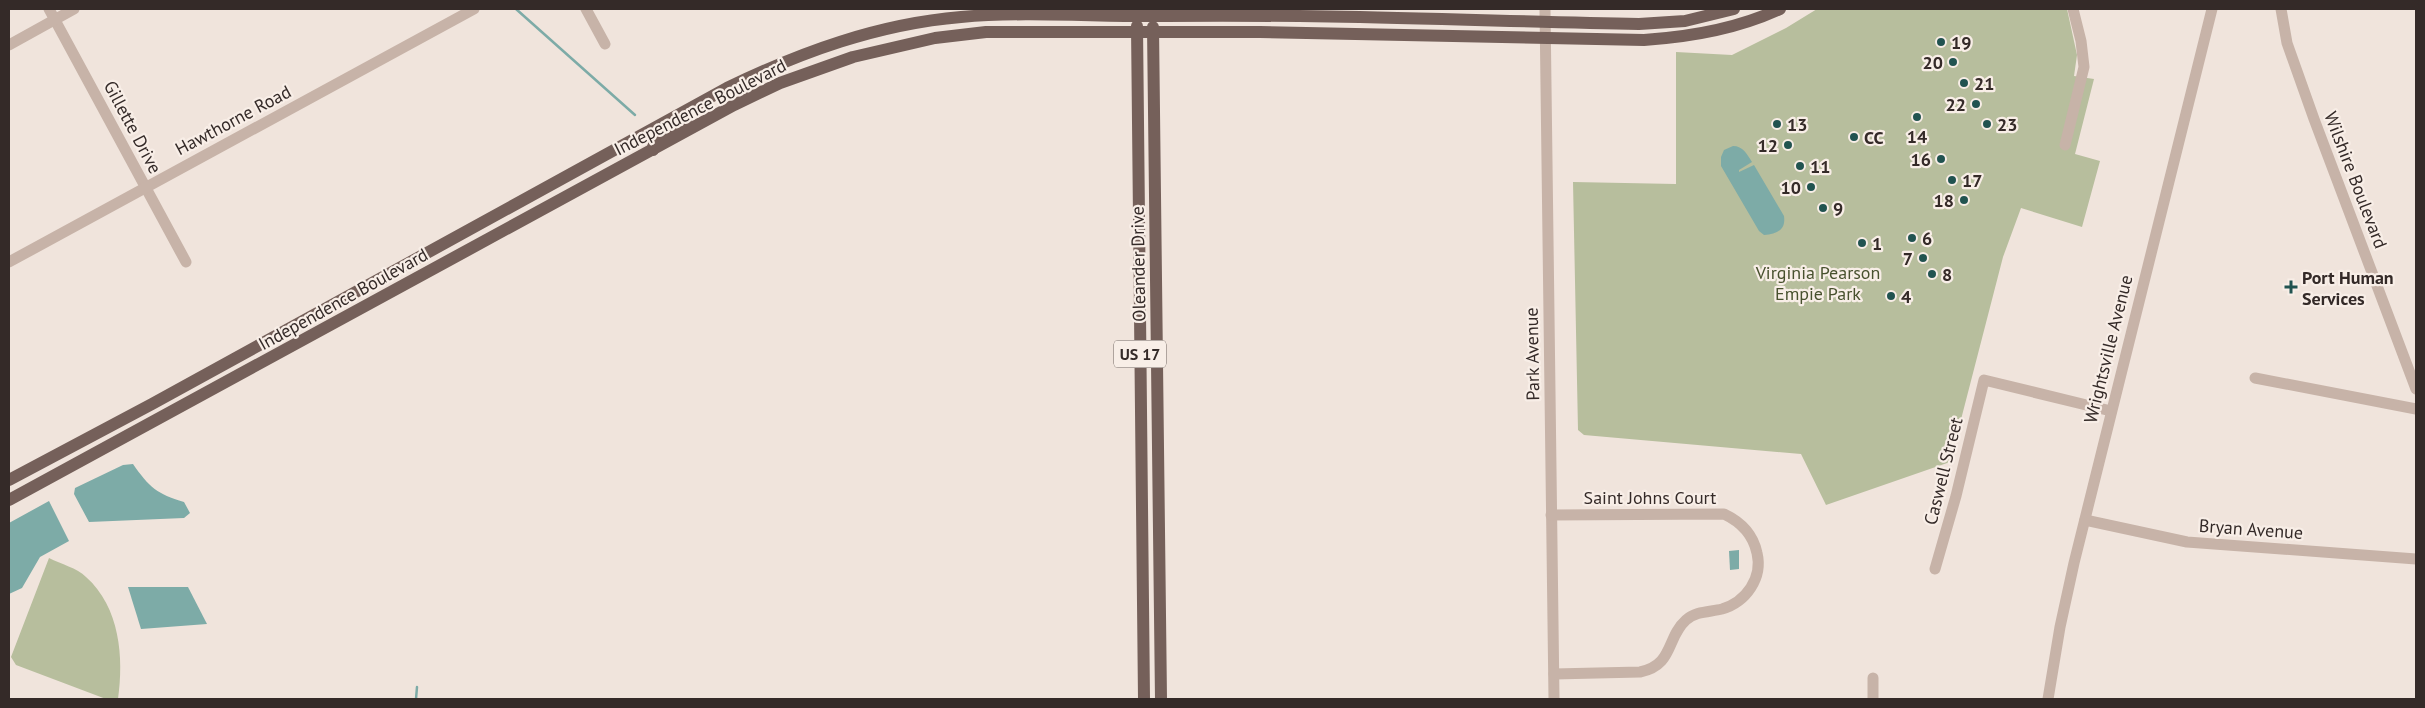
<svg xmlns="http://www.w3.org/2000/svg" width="2425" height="708" viewBox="0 0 2425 708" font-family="'PT Sans',sans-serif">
<rect width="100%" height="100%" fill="#f0e4dc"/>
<!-- green -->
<g fill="#b7be9d">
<path d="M1817,9h250l10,46 -3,21 20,3 -19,75 25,7 -18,66 -61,-19 -18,49 -53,205 -124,43 -25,-51 -217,-19 -6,-5 -5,-248 103,2v-132l56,3 54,-27z"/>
<path d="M49,558c12,6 28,10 37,19 34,30 38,81 32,122h-12l-90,-34 -5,-8z"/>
</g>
<!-- water -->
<g fill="#7daba7">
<path d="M1733,146c10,0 14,8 19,16l-13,8v2l15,-7 30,51c2,14 -7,18 -20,19l-5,-4 -38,-65v-9l3,-7z"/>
<path d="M133,464c16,23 24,30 51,38l6,11 -6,5 -95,4 -15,-28 1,-6 48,-23z"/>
<path d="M49,501l20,40 -29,16 -18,31 -13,6v-71z"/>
<path d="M1739,550v19l-9,1 -1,-19z"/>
<path d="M128,587h60l19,37 -66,5z"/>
</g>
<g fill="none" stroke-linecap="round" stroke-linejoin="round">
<!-- stream -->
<g stroke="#7daba7" stroke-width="2.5">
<path d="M516,9l119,106"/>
<path d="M416,699l1,-12"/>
</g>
<!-- minor -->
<g stroke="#c7b3a8" stroke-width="11">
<path d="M49,9l137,253"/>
<path d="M586,9l19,35"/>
<path d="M1545,9l9,690"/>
<path d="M2281,9l6,34 27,76 102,270"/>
<path d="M9,45l65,-36"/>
<path d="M2065,145l19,-78 -3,-26 -8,-32"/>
<path d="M9,262l465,-253"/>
<path d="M2255,378l161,31"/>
<path d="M1551,515l173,-1c17,8 29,20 33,39 6,25 -11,49 -35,56 -12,3 -26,2 -36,11 -20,18 -12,45 -46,52l-86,2"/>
<path d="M2085,520l102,22 229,17"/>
<path d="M1935,569l21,-73 28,-116 127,31"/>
<path d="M1873,699v-21"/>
<path d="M2048,699l12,-72 14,-64 138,-554"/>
</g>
<!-- major -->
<g stroke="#75605a" stroke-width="12">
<path d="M1137,26l7,673"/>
<path d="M1153,27l8,672"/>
<path d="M653,150c-1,-15 23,-25 34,-32"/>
<path d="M9,480l143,-76 575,-316c74,-36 151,-64 234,-71 68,-6 137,0 204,-1 158,-2 316,5 474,8l46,-3 49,-12"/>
<path d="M9,500l725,-395 46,-22 73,-26 82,-19 51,-6h274l384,8c47,-3 93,-11 136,-31"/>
</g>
</g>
<!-- markers -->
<g fill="#215350" stroke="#f8eee7" stroke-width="2">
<circle cx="1941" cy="42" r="5"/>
<circle cx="1953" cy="62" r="5"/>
<circle cx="1964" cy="83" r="5"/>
<circle cx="1976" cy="104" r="5"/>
<circle cx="1917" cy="117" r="5"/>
<circle cx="1777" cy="124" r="5"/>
<circle cx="1987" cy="124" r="5"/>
<circle cx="1854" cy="137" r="5"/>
<circle cx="1788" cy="145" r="5"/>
<circle cx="1941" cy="159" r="5"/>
<circle cx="1800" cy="166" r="5"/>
<circle cx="1952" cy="180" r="5"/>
<circle cx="1811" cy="187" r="5"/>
<circle cx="1964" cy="200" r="5"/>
<circle cx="1823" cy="208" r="5"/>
<circle cx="1912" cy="238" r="5"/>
<circle cx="1862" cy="243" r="5"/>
<circle cx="1923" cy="258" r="5"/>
<circle cx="1932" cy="274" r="5"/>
<path d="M2288.5 279.5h5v5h5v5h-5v5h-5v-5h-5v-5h5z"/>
<circle cx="1891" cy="296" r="5"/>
</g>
<g text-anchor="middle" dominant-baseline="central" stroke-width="4.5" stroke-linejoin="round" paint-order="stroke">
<!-- shield labels -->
<rect fill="#f8eee7" stroke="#6f6561" stroke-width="1" x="1114" y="340.5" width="52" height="27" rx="4"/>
<g font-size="16" font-weight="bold" fill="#342a28">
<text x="1140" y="354">US 17</text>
</g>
<!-- poi labels -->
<g font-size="18" font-weight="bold" fill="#342a28" stroke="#f8eee7" text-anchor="start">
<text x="1951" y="42">19</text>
<text x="1943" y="62" text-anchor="end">20</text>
<text x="1974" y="83">21</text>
<text x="1966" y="104" text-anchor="end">22</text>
<text x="1787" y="124">13</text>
<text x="1997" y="124">23</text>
<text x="1917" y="136" text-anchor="middle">14</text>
<text x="1864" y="137">CC</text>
<text x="1778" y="145" text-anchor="end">12</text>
<text x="1931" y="159" text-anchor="end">16</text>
<text x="1810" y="166">11</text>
<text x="1962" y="180">17</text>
<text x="1801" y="187" text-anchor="end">10</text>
<text x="1954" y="200" text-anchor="end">18</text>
<text x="1833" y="208">9</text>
<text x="1922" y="238">6</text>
<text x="1872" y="243">1</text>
<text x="1913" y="258" text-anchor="end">7</text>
<text x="1942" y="274">8</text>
<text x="2302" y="277">Port Human<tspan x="2302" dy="21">Services</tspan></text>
<text x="1901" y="296">4</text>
</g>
<!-- street labels -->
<g font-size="18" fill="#342a28" stroke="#f8eee7">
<text transform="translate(700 107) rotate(-27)">Independence Boulevard</text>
<text transform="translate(233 120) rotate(-28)">Hawthorne Road</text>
<text transform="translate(133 127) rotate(62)">Gillette Drive</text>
<text transform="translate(2356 180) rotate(69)">Wilshire Boulevard</text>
<text transform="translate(1138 264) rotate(-91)">Oleander Drive</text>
<text transform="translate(343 299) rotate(-29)">Independence Boulevard</text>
<text transform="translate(2108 349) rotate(-76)">Wrightsville Avenue</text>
<text transform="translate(1532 354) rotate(-91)">Park Avenue</text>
<text transform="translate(1943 471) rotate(-76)">Caswell Street</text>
<text x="1650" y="497">Saint Johns Court</text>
<text transform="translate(2251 529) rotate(4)">Bryan Avenue</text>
</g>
<!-- park labels -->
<g font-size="18" fill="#48512e" stroke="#f8eee7">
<text x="1818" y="272">Virginia Pearson<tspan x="1818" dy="21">Empie Park</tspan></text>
</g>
</g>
<!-- border -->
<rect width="2425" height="708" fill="none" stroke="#342a28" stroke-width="20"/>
</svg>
